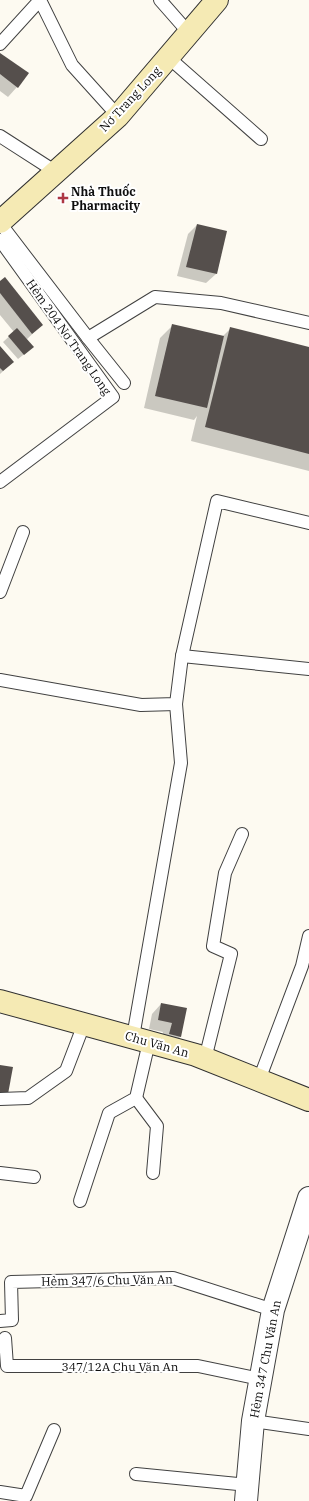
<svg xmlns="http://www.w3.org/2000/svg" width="309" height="1501" viewBox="0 0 309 1501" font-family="'IBM Plex Serif',serif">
<rect width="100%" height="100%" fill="#fdfaf1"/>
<!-- shadow -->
<g fill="#0003">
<path d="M0,54l17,33 -9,10 -8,-6z"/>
<path d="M197,225l19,49 -10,9 -29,-7 11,-42z"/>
<path d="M0,282l42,43 -16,15 1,12 -9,7 -15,-17 11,-10 -14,-17z"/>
<path d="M173,325l49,12 9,-9 78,20v123l-118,-30 6,-25 -3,4 -50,-12 16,-70z"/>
<path d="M0,347l13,15 -13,12z"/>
<path d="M161,1004l20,32 -10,10 -11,-2 3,-12 -14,-3 3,-15z"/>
</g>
<!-- building -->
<g fill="#554f4c">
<path d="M0,53l29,20 -11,15 -18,-14z"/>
<path d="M197,224l30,7 -10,43 -31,-7z"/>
<path d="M5,277l38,48 -11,9 -32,-41v-12z"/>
<path d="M172,324l52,12 -17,72 -52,-12z"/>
<path d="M230,327l79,20v107l-104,-27z"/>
<path d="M17,328l17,19 -10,8 -16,-19z"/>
<path d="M0,346l14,16 -11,9 -3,-3z"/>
<path d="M161,1003l26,5 -6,29 -12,-3 3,-11 -14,-3z"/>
<path d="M0,1065l13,2 -5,27 -8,-2z"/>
</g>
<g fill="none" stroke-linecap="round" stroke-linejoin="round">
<!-- lane casing -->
<g stroke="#414141" stroke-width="14">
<g id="lane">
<path d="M160,0l29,33"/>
<path d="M0,44l40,-44 32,65 46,51"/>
<path d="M168,57l93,82"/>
<path d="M0,136l56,36"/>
<path d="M0,223l88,115 36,45"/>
<path d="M0,240l113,157 -113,85"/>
<path d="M88,338l67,-41 66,6 88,20"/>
<path d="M0,592l23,-60"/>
<path d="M182,656l127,13"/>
<path d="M0,680l141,25 35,-1 6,-48 35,-155 92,22"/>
<path d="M133,1037l48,-274 -5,-59"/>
<path d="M205,1059l26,-105 -18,-8 12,-73 17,-39"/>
<path d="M259,1080l43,-114 7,-30"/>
<path d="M136,1098l21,28 -4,47"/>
<path d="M0,1099l28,-1 38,-27 18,-47"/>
<path d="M0,1173l34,4"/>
<path d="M80,1201l29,-88 27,-15 13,-56"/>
<path d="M0,1321l12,-1 -1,-38 162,-4 100,32"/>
<path d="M5,1338l2,28h191l62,13"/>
<path d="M253,1421l56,8"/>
<path d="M136,1474l112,11"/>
<path d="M0,1492l26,4 28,-66"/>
</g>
</g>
<!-- street casing -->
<g stroke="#414141" stroke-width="24">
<path id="street" d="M246,1501l7,-80 20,-111 36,-112"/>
</g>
<!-- secondary casing -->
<g stroke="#303030" stroke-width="24">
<g id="secondary">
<path d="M0,222l118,-106 99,-116"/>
<path d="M0,1001l196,54 113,45"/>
</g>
</g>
<!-- lane -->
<use href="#lane" stroke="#fff" stroke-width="12"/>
<!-- street -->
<use href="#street" stroke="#fff" stroke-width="22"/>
<!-- secondary -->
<use href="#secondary" stroke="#f5eab4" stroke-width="22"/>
</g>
<!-- markers -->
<path fill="#ad3744" stroke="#fff" stroke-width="1.5" d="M61 192h4v4h4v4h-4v4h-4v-4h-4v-4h4z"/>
<g text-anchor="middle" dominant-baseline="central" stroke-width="4" stroke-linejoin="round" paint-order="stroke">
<!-- street labels -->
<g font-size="12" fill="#0e0e0e" stroke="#fff">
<text transform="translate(130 99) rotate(-47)">Nơ Trang Long</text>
<text transform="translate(69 337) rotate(55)">Hẻm 204 Nơ Trang Long</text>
<text transform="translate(157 1044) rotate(16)">Chu Văn An</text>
<text transform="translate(107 1280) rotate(-1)">Hẻm 347/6 Chu Văn An</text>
<text transform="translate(265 1359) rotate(-79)">Hẻm 347 Chu Văn An</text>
<text x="120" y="1366">347/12A Chu Văn An</text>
</g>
<!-- poi labels -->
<g font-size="12" font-weight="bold" fill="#0e0e0e" stroke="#fff" text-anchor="start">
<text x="71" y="191">Nhà Thuốc<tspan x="71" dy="14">Pharmacity</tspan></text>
</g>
</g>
</svg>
